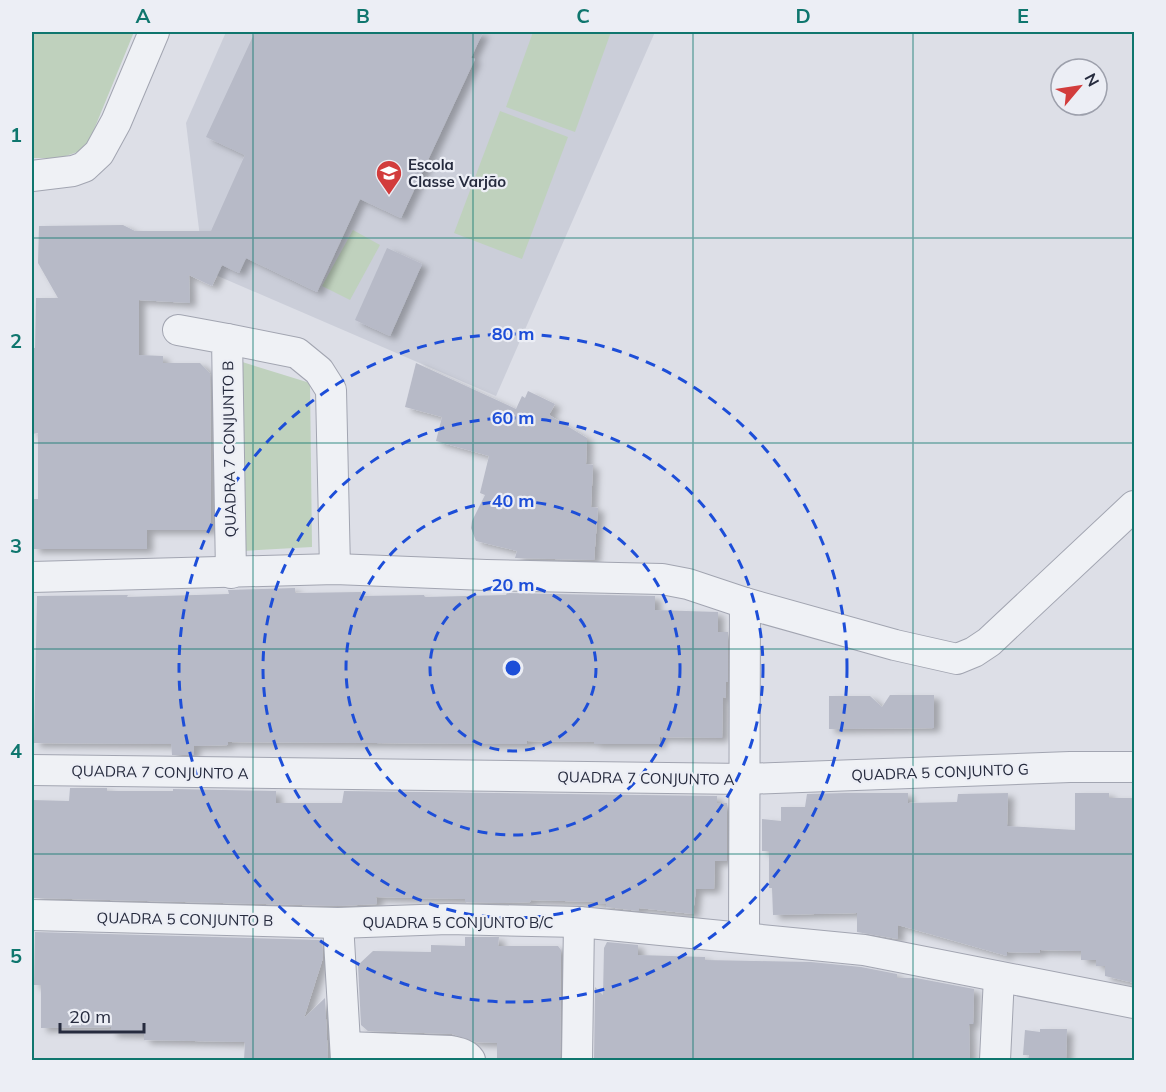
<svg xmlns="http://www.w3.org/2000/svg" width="1166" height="1092" viewBox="0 0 1166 1092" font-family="Mulish,sans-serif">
<defs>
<filter id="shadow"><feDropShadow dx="6" dy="4" stdDeviation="3" flood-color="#0004"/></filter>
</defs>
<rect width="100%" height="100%" fill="#dddfe7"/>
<!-- built -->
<path fill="#cbced9" d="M226,32h429l-159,364 -292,-126 -18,-147z"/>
<!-- green -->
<g fill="#bfd1bd">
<path d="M32,32h102l-48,117 -26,9h-28z"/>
<path d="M533,32h78l-36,100 -69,-25z"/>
<path d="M500,111l68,26 -46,122 -68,-26z"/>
<path d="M353,230l27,15 -30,55 -28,-14z"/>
<path d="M239,361l71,22 2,164 -69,4z"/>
</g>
<!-- building -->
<g fill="#b7bac7" filter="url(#shadow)">
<path d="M255,32h228l-12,26 4,1 -74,159 -41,-19 -43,93 -71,-34 -7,15 -17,-8 -10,21 -23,-11 1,28 -51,-3v55l24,1v7h37l10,10 1,157h-64v19h-114l1,-50h4v-66l-6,1v-86h3l1,-50h22l-20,-35 1,-37 84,-1 12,6h76l34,-76 -39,-18z"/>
<path d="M387,248l35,16 -32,72 -35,-16z"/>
<path d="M416,363l100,46 6,-13 3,2 3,-7 27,13 -6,11 38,23 -1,26 7,1 -2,42 7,1 -4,52 -79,-2 2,-7 -41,-10 -5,-13 1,-7 13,-26 -5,-2 9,-37 -53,-15 6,-24 -37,-10z"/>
<path d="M295,588v5l66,-1v4l63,-1 1,2 81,-2 1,-2 148,3v14l63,2v20h10v50h-2v16l-3,-1 -1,41 -62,-1v7h-66v-2l-67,-1v3l-299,-2v3l-34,1v9h-22l-1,-11 -137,-1 3,-147 91,-1 -1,2 102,-3 -1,-4z"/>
<path d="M890,695h44v33l-105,1v-33h41l12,11z"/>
<path d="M70,788h37v3h66v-2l103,2v12h66l2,-12 373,5v7h10v58h-12l-1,28h-18l-3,25 -54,-6v3l-33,-4v-3h-8v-2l-68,-2 1,2 -31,1 -35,-1v-3l-89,-2 1,7 -39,2 -304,-8v-9h-2v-89l37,1z"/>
<path d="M846,793h62v10l49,-1 1,-8 50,-1 -1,33 68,4v-37h34v5h25v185l-29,-7v-10h-9v-6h-15v-9l-41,-1 -1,3 -32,-1v4l-109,-31v14l-41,-7v-19l-84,2 -1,-27h-3v-37h-7v-32l19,2v-14h24l2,-13z"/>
<path d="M35,932l287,8 1,18 -19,60 21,-20 3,62h-84l1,-18 -101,-2v-6l-33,-1v-6l-70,1v-43h-7z"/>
<path d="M465,937h34l-1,9h60l3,4 -1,110h-63v-17l-21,-1 -24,-8 -84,-3 -7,-6 -3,-60 15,-14 58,1v-7l34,1z"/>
<path d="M607,942l31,3v10l67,2v3l106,2 50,5 36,7v4h19l58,11 -1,35h-4l1,36h-167v-2l-209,2 1,-73 8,8 1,-47z"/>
<path d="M1040,1029h27l-1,31h-38l1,-5h-6l2,-25 15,2z"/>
</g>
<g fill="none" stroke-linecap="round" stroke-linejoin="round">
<!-- street casing -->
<g stroke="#a2a5b1" stroke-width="32">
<g id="street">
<path d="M32,176l41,-5 11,-4 15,-14 17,-31 38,-90"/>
<path d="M178,330l49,9 4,234"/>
<path d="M227,339l70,14 22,18 12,19 4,179"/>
<path d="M32,577l303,-8 151,6 176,4 26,5 57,19 150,42 62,14 17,-7 15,-10 145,-136"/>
<path d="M32,770l714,9 324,-12h64"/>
<path d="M32,915l306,8 110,-4 131,3 285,28 270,53"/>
<path d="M338,923l8,137"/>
<path d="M744,938l1,-335"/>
<path d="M346,1047l105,4c8,2 15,3 19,9"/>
<path d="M577,1060l2,-138"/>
<path d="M995,1060l4,-83"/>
</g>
</g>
<!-- street -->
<use href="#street" stroke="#eff1f5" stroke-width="30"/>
</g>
<!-- grid -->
<path fill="none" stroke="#0f766e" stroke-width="1.5" stroke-opacity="0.55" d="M253,32v1028M473,32v1028M693,32v1028M913,32v1028M32,238h1102M32,443h1102M32,649h1102M32,854h1102"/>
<!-- distance rings -->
<g fill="none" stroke="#1d4ed8" stroke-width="3" stroke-dasharray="10 8">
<circle cx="513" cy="668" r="83"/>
<circle cx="513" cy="668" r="167"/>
<circle cx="513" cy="668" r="250"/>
<circle cx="513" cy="668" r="334"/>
</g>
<!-- icons -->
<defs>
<g id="school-pin" transform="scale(1.35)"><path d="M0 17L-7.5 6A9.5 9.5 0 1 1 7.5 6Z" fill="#d23c3c" stroke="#eceef5"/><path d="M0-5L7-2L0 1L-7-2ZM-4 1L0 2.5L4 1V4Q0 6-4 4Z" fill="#fff"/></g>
</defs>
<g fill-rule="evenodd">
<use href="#school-pin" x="389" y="173"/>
</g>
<g text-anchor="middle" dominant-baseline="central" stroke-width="4.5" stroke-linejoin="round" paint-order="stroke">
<!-- poi labels -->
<g font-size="15" font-weight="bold" fill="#262b3e" stroke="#eceef5" text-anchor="start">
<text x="408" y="164">Escola<tspan x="408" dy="17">Classe Varjão</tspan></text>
</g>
<!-- street labels -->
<g font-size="15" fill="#262b3e" stroke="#eceef5">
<text transform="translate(229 449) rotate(-91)">QUADRA 7 CONJUNTO B</text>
<text transform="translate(160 772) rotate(1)">QUADRA 7 CONJUNTO A</text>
<text transform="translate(940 772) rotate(-2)">QUADRA 5 CONJUNTO G</text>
<text transform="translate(646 778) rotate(1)">QUADRA 7 CONJUNTO A</text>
<text transform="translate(185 919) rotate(1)">QUADRA 5 CONJUNTO B</text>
<text x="458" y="922">QUADRA 5 CONJUNTO B/C</text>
</g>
</g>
<circle cx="513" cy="668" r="9" fill="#1d4ed8" stroke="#eceef5" stroke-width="3"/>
<g font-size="18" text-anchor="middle" font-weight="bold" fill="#1d4ed8" stroke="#eceef5" stroke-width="4.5" stroke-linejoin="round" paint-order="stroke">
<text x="513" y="340">80 m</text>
<text x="513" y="424">60 m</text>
<text x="513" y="507">40 m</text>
<text x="513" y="591">20 m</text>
</g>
<!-- border -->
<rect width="1166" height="1092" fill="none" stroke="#eceef5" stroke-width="66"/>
<!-- north arrow -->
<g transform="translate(1079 87) rotate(61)"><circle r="28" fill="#eceef5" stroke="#9da0ac" stroke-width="1.5"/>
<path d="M0-4.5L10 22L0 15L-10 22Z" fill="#d23c3c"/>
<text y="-9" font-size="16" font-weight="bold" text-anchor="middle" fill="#262b3e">N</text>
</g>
<!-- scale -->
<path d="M60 1023v9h84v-9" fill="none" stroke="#262b3e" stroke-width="3"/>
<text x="69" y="1023" font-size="18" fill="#262b3e" stroke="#eceef5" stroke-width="4.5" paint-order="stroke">20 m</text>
<rect x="33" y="33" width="1100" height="1026" fill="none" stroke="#0f766e" stroke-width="2"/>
<g font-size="20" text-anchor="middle" font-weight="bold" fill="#0f766e">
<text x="143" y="23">A</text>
<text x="363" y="23">B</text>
<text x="583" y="23">C</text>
<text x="803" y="23">D</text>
<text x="1023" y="23">E</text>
<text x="16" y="142">1</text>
<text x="16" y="348">2</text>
<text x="16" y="553">3</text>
<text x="16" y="758">4</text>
<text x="16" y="963">5</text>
</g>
</svg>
